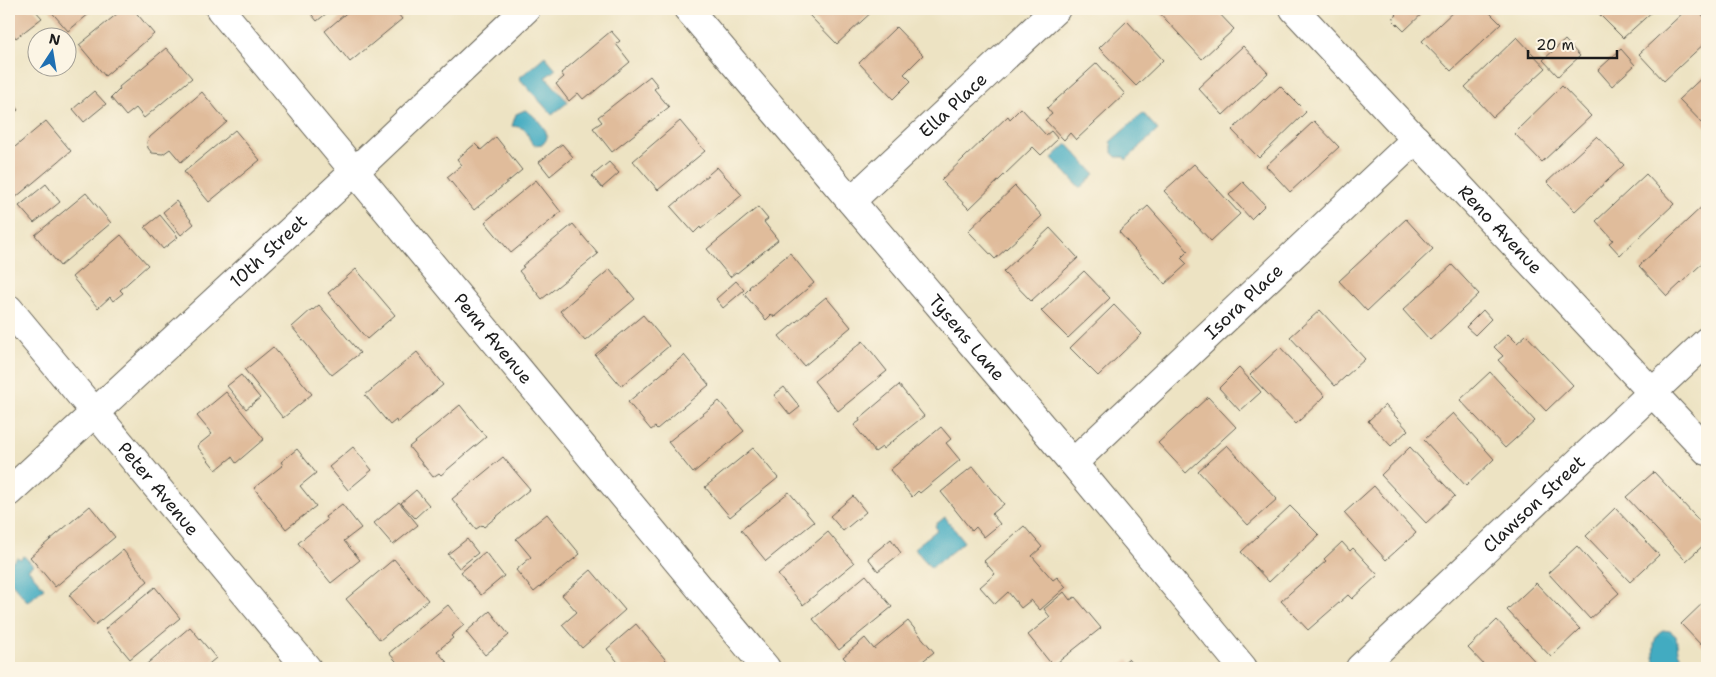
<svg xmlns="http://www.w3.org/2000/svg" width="1716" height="677" viewBox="0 0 1716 677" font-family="'Shantell Sans',sans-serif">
<rect width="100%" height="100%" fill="#fcf5e5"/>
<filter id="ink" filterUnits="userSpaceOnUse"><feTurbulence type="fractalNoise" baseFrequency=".02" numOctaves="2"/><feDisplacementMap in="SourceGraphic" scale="10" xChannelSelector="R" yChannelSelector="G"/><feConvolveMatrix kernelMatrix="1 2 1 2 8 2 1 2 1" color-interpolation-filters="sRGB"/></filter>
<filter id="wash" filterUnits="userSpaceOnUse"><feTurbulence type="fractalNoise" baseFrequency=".0096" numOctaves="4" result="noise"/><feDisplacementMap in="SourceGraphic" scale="20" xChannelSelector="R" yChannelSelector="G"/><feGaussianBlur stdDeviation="1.12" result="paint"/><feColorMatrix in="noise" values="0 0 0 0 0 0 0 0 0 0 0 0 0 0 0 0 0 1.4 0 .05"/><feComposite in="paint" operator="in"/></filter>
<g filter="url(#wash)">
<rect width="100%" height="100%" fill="#ede3c3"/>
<!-- water -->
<g fill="#42abc1" stroke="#2f646e">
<path d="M545,56l11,13 -10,8 22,25 -16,13 -33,-37z"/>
<path d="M525,110c6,2 22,18 22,26 0,4 -2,5 -4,8l-9,1c-10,-10 -2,-17 -22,-19l4,-12z"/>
<path d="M1143,113l15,17 -32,30 -2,-3h-8l-4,-4v-8l-2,-3z"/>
<path d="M1067,144l28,30 -15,14 -28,-30z"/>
<path d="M945,517l19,25 -33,26 -17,-20 23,-18 -2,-5z"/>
<path d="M24,556l9,9 -5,4 16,19 -16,14 -19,-22v-16l9,-7 2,2z"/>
<path d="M1663,630l7,1 6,5 2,15 4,8 -2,9h-23l-1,-1c-3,-11 -5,-32 7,-37z"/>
</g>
<g id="blocks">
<!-- building -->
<g fill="#e0bc9b">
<path d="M11,9h23l8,9 -26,20 -7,-9v-19z"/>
<path d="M49,9h46l-27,22z"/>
<path d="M123,9h10l21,25 -49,42 -26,-31z"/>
<path d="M307,9h25l-15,12z"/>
<path d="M351,9h43l8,10 -52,43 -25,-31z"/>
<path d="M815,9h60l-38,35 -28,-29z"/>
<path d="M1156,9h59l19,20 -32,30z"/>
<path d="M1391,9h36l-23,22 -12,-12 5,-4z"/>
<path d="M1456,9h30l15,15 -50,47 -29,-30z"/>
<path d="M1596,9h59l-32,29 -28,-28z"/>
<path d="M1687,9h10l10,11v21l-43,40 -25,-27z"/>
<path d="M1127,21l36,39 -27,26 -37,-38z"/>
<path d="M896,27l27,28 -19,19 7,7 -18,18 -34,-36z"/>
<path d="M611,31l9,10 -4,3 14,18 -40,33 -1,-1 -6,5 -5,-6 -9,8 -13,-17 8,-7 -3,-4z"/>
<path d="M1517,37l29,31 -53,49 -28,-30z"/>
<path d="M1565,40l15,16 -22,20 -15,-16z"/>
<path d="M1243,46l25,27 -45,42 -25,-27z"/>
<path d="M166,48l26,30 -48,40 -8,-10 -10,8 -15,-18 9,-9 -1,-2z"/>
<path d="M1621,49l14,16 -23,21 -14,-16z"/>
<path d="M1097,63l28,31 -49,46 -6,-7 -6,7 -19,-20 7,-6 -5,-6z"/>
<path d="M1707,73v55l-28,-29z"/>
<path d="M650,76l8,10 -4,3 15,18 -57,45 -19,-24 9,-6 -4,-5z"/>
<path d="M1280,86l26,26 -47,46 -27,-28 32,-31 1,1z"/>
<path d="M1562,86l29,30 -49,46 -28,-29z"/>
<path d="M94,91l12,13 -22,18 -11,-13z"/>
<path d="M202,92l25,30 -46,40 -11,-13 -7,5 -11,-1 -4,-5 -1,-6 3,-5z"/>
<path d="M9,98l9,12 -9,8z"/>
<path d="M1021,108l25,27 5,-4 7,8 -17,16 -8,-8 -64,62 -28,-29 67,-64 2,3z"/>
<path d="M46,121l25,30 -62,52v-51z"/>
<path d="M680,121l25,30 -47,39 -25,-29z"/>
<path d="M1314,121l25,26 -49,45 -24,-26z"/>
<path d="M235,130l25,30 -51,42 -25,-30z"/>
<path d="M1597,136l27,29 -49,46 -28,-29z"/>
<path d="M496,137l26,33 -48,40 -27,-33 15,-12 -5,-6 18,-15 6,6z"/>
<path d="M562,144l11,13 -23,19 -11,-14z"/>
<path d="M609,162l10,11 -17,15 -10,-12z"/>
<path d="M1194,164l46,50 -29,27 -47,-50z"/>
<path d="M717,167l25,28 -41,34 -1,-2 -6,6 -23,-26z"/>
<path d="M1646,174l28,30 -54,51 -11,-12 4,-3 -17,-19z"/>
<path d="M536,180l25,32 -50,41 -26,-31z"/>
<path d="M1243,182l22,23 -14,14 -22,-24z"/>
<path d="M46,184l14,18 -26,21 -15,-17z"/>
<path d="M1015,186l27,30 -47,43 -27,-28z"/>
<path d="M86,193l25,30 -51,43 -25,-31z"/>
<path d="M176,201l18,23 -13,11 -18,-23z"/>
<path d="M1707,202v57l-40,37 -28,-30z"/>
<path d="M1148,206l40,45 -7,7 6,6 -22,20 -46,-52z"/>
<path d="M758,207l10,12 -4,3 14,18 -41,33 -1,-1 -6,5 -23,-28z"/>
<path d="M160,215l18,22 -15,12 -18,-22z"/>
<path d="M1406,219l27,30 -66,62 -28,-30z"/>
<path d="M573,224l25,30 -56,45 -23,-28 5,-4 -2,-1z"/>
<path d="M1050,228l28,30 -47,43 -28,-29z"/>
<path d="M121,235l27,30 -28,25 3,3 -10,8 -3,-4 -12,11 -26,-31z"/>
<path d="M790,253l24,30 -40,34 -2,-3 -6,6 -22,-26 6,-6 -1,-1z"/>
<path d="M1452,265l27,29 -49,46 -27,-30z"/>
<path d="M356,269l39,46 -28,24 -39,-46z"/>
<path d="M610,269l25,30 -50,42 -25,-30z"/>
<path d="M1084,271l26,27 -42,40 -27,-27z"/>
<path d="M736,281l8,9 -21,18 -7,-9z"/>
<path d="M826,297l25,30 -47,39 -25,-30z"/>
<path d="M319,305l41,48 -28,22 -40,-48 20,-18 1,1z"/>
<path d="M1114,305l28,29 -44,42 -28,-28z"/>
<path d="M1320,310l45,49 -30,27 -45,-49z"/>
<path d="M1483,310l8,9 -16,16 -9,-8z"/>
<path d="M643,315l26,31 -48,40 -26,-31z"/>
<path d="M1508,334l9,9 9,-8 47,50 -27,26 -48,-51 5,-4 -9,-9z"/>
<path d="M863,341l24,30 -49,40 -24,-30z"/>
<path d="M273,347l39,47 -29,24 -38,-48z"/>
<path d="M1280,347l45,49 -29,28 -46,-49z"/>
<path d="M417,352l26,33 -46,38 -1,-3 -6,5 -25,-30z"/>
<path d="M684,355l25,30 -52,44 -2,-2 -4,3 -23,-28z"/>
<path d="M1239,368l22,24 -21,19 -21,-23z"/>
<path d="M1490,372l45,49 -30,27 -45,-48z"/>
<path d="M241,375l19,23 -14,11 -19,-23z"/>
<path d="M899,385l25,31 -41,33 -1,-2 -7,5 -21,-27 6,-4 -1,-2z"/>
<path d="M784,387l16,20 -10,8 -16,-20z"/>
<path d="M226,392l38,47 -28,24 -4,-6 -16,13 -19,-24 15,-12 -15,-18z"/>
<path d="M1208,397l28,30 -50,46 -28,-30z"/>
<path d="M719,401l25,30 -51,42 -25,-31z"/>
<path d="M460,405l26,32 -45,38 -2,-2 -6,4 -24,-30z"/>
<path d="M1385,405l23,25 -17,16 -23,-25z"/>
<path d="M1453,413l41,46 -28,27 -42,-46z"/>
<path d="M941,427l10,12 -5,4 14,17 -40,33 -2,-2 -6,6 -22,-27z"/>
<path d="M1227,445l50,54 -29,26 -50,-54z"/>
<path d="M353,447l19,23 -24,20 -19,-23z"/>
<path d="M1410,447l45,49 -29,27 -45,-48z"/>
<path d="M753,448l25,30 -48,39 -25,-30z"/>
<path d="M297,449l19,24 -16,13 16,20 -30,23 -32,-41 29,-23 -2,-3z"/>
<path d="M503,457l27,32 -46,38 -2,-2 -6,4 -24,-30z"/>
<path d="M973,466l31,38 -12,10 8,10 -16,13 -8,-10 -4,4 -31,-39z"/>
<path d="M1654,472l53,57v13l-21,19 -60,-64z"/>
<path d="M1374,486l42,47 -30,27 -42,-47z"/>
<path d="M416,490l13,15 -14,13 -14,-15z"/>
<path d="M789,492l25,30 -48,39 -25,-31z"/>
<path d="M853,496l13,16 -23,19 -13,-15z"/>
<path d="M399,502l19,23 -25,20 -19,-22z"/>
<path d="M342,504l19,24 -17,13 16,19 -29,23 -33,-40 29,-23 -2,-3z"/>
<path d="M90,506l25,31 -60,50 -25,-30z"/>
<path d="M1290,506l29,29 -50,47 -28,-30z"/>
<path d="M1615,508l44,47 -29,27 -44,-46z"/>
<path d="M547,514l33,40 -46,38 -18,-22 15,-13 -15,-18z"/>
<path d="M1024,526l18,21 -10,9 21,24 4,-3 9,10 -26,23 -9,-10 -10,8 -13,-16 -13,12 -15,-17 15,-13 -11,-13z"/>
<path d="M828,532l26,31 -51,42 -25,-30z"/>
<path d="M467,539l11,14 -19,15 -11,-14z"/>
<path d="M891,539l10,14 -23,18 -10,-13z"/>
<path d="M1342,542l8,9 3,-3 25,27 -26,24 -4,-4 -40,35 -27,-29 45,-40 -2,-2z"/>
<path d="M1577,546l42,47 -29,26 -42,-46z"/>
<path d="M123,550l25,31 -53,44 -26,-30z"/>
<path d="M485,552l19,24 -23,19 -20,-23z"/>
<path d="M394,559l34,41 -48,40 -34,-41z"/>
<path d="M591,570l34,40 -43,38 -20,-23 15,-13 -15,-17z"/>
<path d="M866,575l26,32 -53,43 -26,-31z"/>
<path d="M1536,583l44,46 -29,28 -44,-47z"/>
<path d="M155,587l25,31 -50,41 -25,-30z"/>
<path d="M1064,592l6,8 5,-3 26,31 -48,38 -25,-31 22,-18 -6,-8z"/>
<path d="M1707,599v44l-4,4 -22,-23z"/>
<path d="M448,605l16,20 -13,11 2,2 -16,13 15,17h-50l-13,-15z"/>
<path d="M490,611l19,24 -24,20 -19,-23z"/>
<path d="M1497,620l43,47 -2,1h-51l-19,-20z"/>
<path d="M908,621l26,31 -20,16h-50l-3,-3 -4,3h-4l-10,-11 22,-19 9,11z"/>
<path d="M636,624l34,41 -4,3h-46l2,-1 -15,-18z"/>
<path d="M190,627l26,31 -12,10h-62z"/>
<path d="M1128,659l7,9h-19z"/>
</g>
</g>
</g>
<g filter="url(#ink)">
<use href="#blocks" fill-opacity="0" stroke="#656256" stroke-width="1"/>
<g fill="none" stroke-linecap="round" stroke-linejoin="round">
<!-- minor casing -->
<g stroke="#656256" stroke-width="30">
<g id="minor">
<path id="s1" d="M220,9l546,659"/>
<path id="s2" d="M688,9l385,454 170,205"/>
<path id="s3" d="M1294,9l413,442"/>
<path id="s4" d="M851,201l205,-192"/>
<path id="s5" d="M9,309l298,359"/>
<path id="s6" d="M1073,463l343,-324"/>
<path id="s7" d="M9,492l346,-321 171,-162"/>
<path id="s8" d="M1360,668l347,-327"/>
</g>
</g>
<!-- minor -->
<use href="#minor" stroke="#fff" stroke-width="28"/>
</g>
</g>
<g text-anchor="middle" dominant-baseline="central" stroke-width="4.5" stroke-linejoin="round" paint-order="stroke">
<!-- street labels -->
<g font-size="18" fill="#1c1c1c" stroke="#fcf5e5">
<text stroke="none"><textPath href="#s4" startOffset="140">Ella Place</textPath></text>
<text stroke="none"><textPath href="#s3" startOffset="302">Reno Avenue</textPath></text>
<text stroke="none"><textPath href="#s7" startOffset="354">10th Street</textPath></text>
<text stroke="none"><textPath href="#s6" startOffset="235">Isora Place</textPath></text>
<text stroke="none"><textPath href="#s2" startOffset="431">Tysens Lane</textPath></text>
<text stroke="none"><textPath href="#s1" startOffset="428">Penn Avenue</textPath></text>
<text stroke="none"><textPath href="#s5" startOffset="234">Peter Avenue</textPath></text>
<text stroke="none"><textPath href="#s8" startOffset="239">Clawson Street</textPath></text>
</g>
</g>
<!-- margin -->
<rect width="1716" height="677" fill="none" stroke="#fcf5e5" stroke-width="30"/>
<!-- north arrow -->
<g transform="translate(52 52) rotate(12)"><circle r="24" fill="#fcf5e5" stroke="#a29e95"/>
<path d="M0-4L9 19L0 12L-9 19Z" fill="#1f6fb2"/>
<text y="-8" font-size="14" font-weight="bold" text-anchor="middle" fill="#1c1c1c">N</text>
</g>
<!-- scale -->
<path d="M1528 50v8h89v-8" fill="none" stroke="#1c1c1c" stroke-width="2.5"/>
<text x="1536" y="50" font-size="15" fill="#1c1c1c" stroke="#fcf5e5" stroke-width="4" paint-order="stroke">20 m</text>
</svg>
